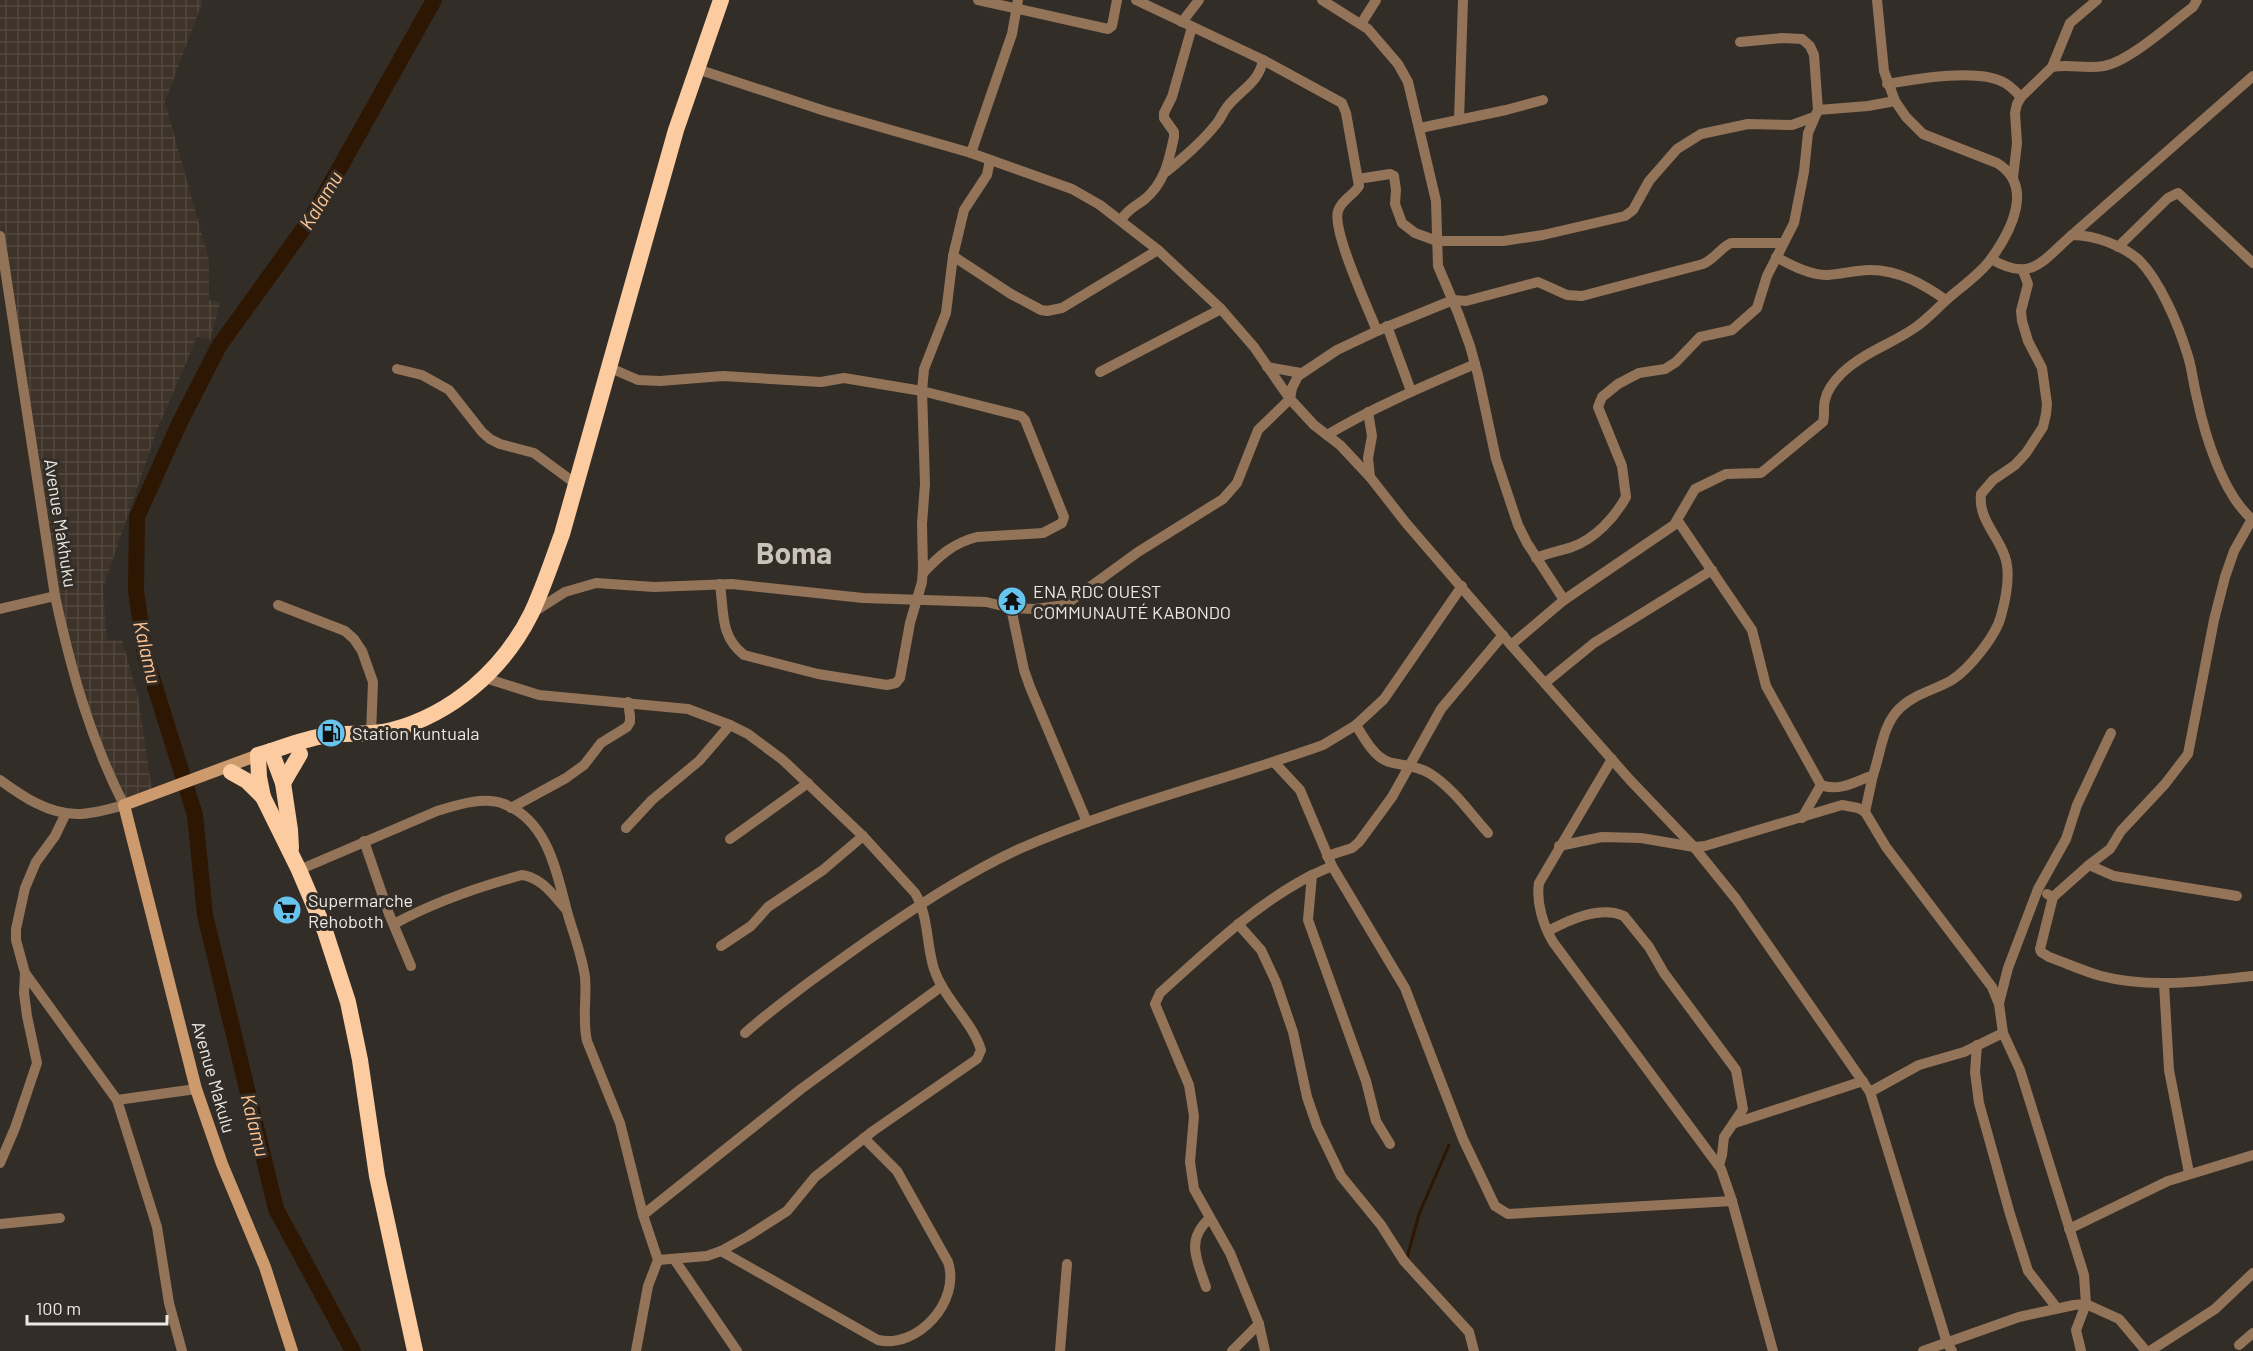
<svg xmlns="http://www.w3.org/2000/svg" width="2253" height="1351" viewBox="0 0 2253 1351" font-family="Barlow,sans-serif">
<defs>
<pattern id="industrial-grid" width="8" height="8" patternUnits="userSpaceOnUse" patternTransform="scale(1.5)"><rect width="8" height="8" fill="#3e3329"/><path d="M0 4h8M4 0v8" fill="none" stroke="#51473e"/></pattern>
</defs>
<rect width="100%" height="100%" fill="#332d28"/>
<!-- industrial -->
<path fill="url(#industrial-grid)" d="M0,0h203l-38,102 44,158v40l11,3 -10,37 -13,-3 -40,93 -54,158 4,53 15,-1 16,56 14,95 -32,11 -22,-51 -42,-161 -56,-356z"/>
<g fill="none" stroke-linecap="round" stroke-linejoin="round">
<!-- stream -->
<path stroke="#2e1702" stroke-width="3" d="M1407,1258l12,-44 30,-69"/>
<!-- river -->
<path stroke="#2e1702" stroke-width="16" d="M353,1351l-77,-142 -71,-294 -10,-100 -50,-160 -9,-64 1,-74 42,-93 40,-78 93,-129 122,-217"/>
<!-- minor -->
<g stroke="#937458" stroke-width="10">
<path d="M978,0l130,29 4,-3 5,-26"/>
<path d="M1136,0l127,60 79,43 4,10 13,73c-6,10 -17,13 -21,25 -6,20 30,97 39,120"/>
<path d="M1322,0l46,29 30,35 10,18 28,119 2,65 20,47 12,33 8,29 18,84 22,66 9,18 37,57"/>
<path d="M1182,22l17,-22"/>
<path d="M1361,24l15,-24"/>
<path d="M1740,42l42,-4 20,1 8,7 4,9 4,55 50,-4 27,-5"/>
<path d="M2052,67c17,-3 34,2 52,-1 26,-5 66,-42 89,-59l4,-7"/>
<path d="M697,69l128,42 146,42 101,36 28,16 58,45 63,59 33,38 36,52 -32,31 -21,53 -14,16 -85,53 -73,53 -30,4 -24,-1 13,62 6,17 57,135"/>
<path d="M1887,84c29,-5 90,-16 116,-2 7,3 12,9 18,15"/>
<path d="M1459,120l4,-120"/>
<path d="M1420,128l86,-18 37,-10"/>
<path d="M971,153l41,-119 6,-34"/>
<path d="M1166,172c18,-15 36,-30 51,-49 4,-5 6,-11 10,-16 13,-17 32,-24 36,-47"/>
<path d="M2013,178l4,-35 -2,-30 2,-9 4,-7 31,-30 18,-44 27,-23"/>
<path d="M1358,179l32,-5 4,2 2,14 -1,14 7,19 13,10 22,8h66l40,-6 82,-19 8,-6 16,-29 28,-32 24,-15 47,-10 44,1 22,-8"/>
<path d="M1121,220c8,-12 14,-13 24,-21 20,-17 24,-39 29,-62v-5l-10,-14v-5l8,-16 20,-70"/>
<path d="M2072,235l181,-159"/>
<path d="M0,236l55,360c16,74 35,142 69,209 -15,4 -31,9 -47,9 -29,0 -55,-18 -77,-34"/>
<path d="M1783,243h-52c-11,5 -16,16 -28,21l-121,32 -15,-1 -29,-13 -72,19 -13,-1 -76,31 -40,19 -39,26 -6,12 -2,11 24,26 26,20 30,32 36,46 105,122 119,135 64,67 42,52 134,193 77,251 5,8"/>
<path d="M2118,247l50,-49 10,-5 75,70"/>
<path d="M953,256l58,38 30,16 6,1 15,-3 96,-58"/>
<path d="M1776,257c15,8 35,19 52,18 14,-1 28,-5 42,-5 29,0 53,14 76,30"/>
<path d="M1991,259c41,24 51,2 81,-24 22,0 50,10 67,25 21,21 39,64 48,93 5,14 6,30 10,45 8,38 26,97 56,122"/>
<path d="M1387,326l24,65"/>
<path d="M608,367l30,13 22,1 63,-5 98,6 23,-4 78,13 99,25 4,4 39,97 -2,6 -19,10 -66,4c-24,6 -38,19 -54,36"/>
<path d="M1267,367l34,6"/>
<path d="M397,369l25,6 27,15 33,42 8,7 10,5 34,9 42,31"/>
<path d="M1100,372l121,-63"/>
<path d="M1368,412l4,24 -4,22 2,19"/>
<path d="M1327,435c47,-28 97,-49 148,-71"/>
<path d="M1678,521l74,109 14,56 55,99"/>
<path d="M1536,558c12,-5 24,-7 36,-11 23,-8 43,-30 54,-50l-4,-31 -24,-59 4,-10 16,-13 21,-11 26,-4 11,-7 24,-25 32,-7 25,-22 10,-32 27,-53 10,-51 4,-39 10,-23"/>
<path d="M720,584c4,29 0,52 24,71l74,19 69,11 9,-2 4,-5 10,-55 12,-41 1,-14 -1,-44 3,-40 -3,-93 2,-22 22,-56 7,-57 11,-46 23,-35 3,-15"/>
<path d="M278,605l67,26 9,8 8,12 11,31 -2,52"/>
<path d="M0,609l55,-13"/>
<path d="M532,613l33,-21 31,-9 58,4 78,-3 131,14 123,4 25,6"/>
<path d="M1511,645l53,-45 110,-75 21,-36 31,-15 35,-1 62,-51c2,-8 0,-15 2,-22 2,-10 10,-20 17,-27 22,-21 50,-29 74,-46 13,-9 23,-21 35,-31 13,-11 30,-23 40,-37 20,-28 44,-73 6,-96l-74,-29 -17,-17 -11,-16 -11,-30 -7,-71"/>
<path d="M485,678l54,17 149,14 42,16 18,9 35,26 80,76 52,57c14,23 11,51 19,76 10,30 38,52 47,81l-4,9 -104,72 -58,46 -28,34 -39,25 -27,15 -14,5 -49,4"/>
<path d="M1545,683l49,-40 118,-73"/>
<path d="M1356,725c8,13 18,32 33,37 14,4 27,3 40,11 23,14 41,40 59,60"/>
<path d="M1612,759l-73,124c-3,19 4,42 14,59l168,227 11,32 41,150"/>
<path d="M1274,762l26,28 32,76 73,122 58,151 32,67 13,8 224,-13"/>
<path d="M511,808l55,-30 18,-13 17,-22 26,-16 3,-5v-6l-2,-14"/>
<path d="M1865,812l8,-37"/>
<path d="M66,813l-11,23 -19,26 -11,26 -9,41v11l9,33 92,127 79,-11"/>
<path d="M1802,818l19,-33c18,7 34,-3 52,-10 8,-22 9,-50 27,-67 14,-14 35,-18 52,-28 17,-11 44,-44 49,-64 5,-18 10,-42 4,-59 -7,-22 -27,-38 -24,-63l12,-14 22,-15 11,-12 17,-26 3,-13 1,-10 -5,-36 -14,-27 -6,-20 -1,-10 7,-27 -5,-13"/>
<path d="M626,828l26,-28 47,-39 31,-36"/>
<path d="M730,839l78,-56"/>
<path d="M364,841l25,73 22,52"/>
<path d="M1559,846l43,-9 39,1 53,9 11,-1 137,-41 16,3 7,4 21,35 106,140 7,17 4,29 17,37 64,205 2,29 -10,26 5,21"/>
<path d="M1327,856l25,-8 7,-6 33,-45 49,-88 62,-74"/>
<path d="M2089,865l21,-16 11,-18 44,-47 23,-30 26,-134 11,-43 9,-26 18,-32"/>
<path d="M1332,866l-20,9 -4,45 58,161 10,40 14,23"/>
<path d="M299,870l138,-59c20,-6 47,-15 67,-7 45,17 53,71 64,111 6,20 14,41 17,62 2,21 -3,42 2,64l33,82 23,92 15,45 -10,26 -12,65"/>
<path d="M2047,894l6,3 36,-32 25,11 123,20"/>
<path d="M2053,897l-13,52 1,3 8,5c17,6 34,14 52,19 50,13 102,5 152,0"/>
<path d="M394,924c40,-22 84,-37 128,-49 20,3 30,19 44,34"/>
<path d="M1238,924l23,26 15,32 17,50 14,65 10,29 24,50 40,49 23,36 65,71 5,19"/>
<path d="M1548,931c21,-11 52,-26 76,-15l25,31 15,26 72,97 7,39 -19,28 -2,18 -3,10"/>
<path d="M721,946l30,-20 17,-19 55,-37 40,-34"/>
<path d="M2164,984l5,86 20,103"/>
<path d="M1999,1003l9,-35 30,-79 28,-50 11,-34 34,-72"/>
<path d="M745,1033c39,-34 81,-63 123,-93 48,-33 97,-66 151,-91 98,-43 203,-68 304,-104l33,-20 28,-26 78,-113"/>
<path d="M1977,1045l-2,27 4,31 31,111 18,57 29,37"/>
<path d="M1870,1092l49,-27 45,-13 39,-19"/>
<path d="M117,1100l40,127 12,76 13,48"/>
<path d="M1735,1123l128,-42"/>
<path d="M0,1163l15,-35 22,-65 -10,-47 -3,-23 1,-20"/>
<path d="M643,1215l158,-126 141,-103"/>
<path d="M0,1224l60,-6"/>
<path d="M2069,1229l99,-48 85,-26"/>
<path d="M721,1251l157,89c40,9 83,-39 70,-78l-51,-91 -33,-33"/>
<path d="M674,1259l63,92"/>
<path d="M1206,1287c-9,-27 -21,-47 4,-69"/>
<path d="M1259,1324l6,27"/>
<path d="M2239,1345l14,-12"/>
<path d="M1060,1351l7,-87"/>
<path d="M1232,1351l27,-27 -29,-71 -36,-64 -4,-27 4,-46 -5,-31 -34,-81 5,-11c48,-43 94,-88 152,-118"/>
<path d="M1923,1351l96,-34 55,-12 12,-1 33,15 27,32"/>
<path d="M2150,1351l65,-42 38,-36"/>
</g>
<!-- secondary -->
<path stroke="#cd9a6d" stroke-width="12" d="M258,755l-134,50 72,284 26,75 43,103 27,84"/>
<!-- trunk -->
<g stroke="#fccca0" stroke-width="16">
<path d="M271,751l12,32 7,47 1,18"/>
<path d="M231,772l16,9 16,16"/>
<path d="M283,783l17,-29"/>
<path d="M415,1351l-38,-175 -17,-116 -12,-58 -23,-71 -26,-61 -36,-73 -4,-20 -1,-22c22,-6 44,-16 66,-19 22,-4 45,0 68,-6 60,-16 111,-60 139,-116 12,-25 21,-53 31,-80l114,-404 45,-130"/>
</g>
</g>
<!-- icons -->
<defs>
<g id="temple-disc" transform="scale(1.5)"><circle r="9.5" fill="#66c4ef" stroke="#332d28"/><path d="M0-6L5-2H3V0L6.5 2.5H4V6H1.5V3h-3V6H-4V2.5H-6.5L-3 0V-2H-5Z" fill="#111"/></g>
<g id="fuel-disc" transform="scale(1.5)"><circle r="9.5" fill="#66c4ef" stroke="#332d28"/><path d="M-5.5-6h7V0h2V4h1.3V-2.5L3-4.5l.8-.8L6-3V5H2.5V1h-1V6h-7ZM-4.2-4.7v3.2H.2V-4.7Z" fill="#111"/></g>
<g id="supermarket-disc" transform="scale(1.5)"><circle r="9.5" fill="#66c4ef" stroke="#332d28"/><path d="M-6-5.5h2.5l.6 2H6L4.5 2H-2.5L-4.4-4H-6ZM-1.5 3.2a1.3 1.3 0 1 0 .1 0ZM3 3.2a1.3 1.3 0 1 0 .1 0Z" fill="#111"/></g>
</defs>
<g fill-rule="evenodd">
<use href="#temple-disc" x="1012" y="601"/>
<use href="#fuel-disc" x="331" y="733"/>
<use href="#supermarket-disc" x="287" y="910"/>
</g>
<g text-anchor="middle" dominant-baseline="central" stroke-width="6" stroke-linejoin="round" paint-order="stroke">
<!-- street labels -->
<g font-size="18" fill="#ece8e4" stroke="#332d28">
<text transform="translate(61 523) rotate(81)">Avenue Makhuku</text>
<text transform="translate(214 1077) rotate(74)">Avenue Makulu</text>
</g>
<!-- poi labels -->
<g font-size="18" fill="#ece8e4" stroke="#332d28" text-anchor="start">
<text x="1033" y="591">ENA RDC OUEST<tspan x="1033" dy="21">COMMUNAUTÉ KABONDO</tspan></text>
<text x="352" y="733">Station kuntuala</text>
<text x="308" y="900">Supermarche<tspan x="308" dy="21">Rehoboth</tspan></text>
</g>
<!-- water labels -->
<g font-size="20" font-style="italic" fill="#ffc592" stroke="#332d28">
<text transform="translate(320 200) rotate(-59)">Kalamu</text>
<text transform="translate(148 652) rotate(77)">Kalamu</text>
<text transform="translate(256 1125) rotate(76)">Kalamu</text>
</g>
<!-- town labels -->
<g font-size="30" font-weight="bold" fill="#cac2bb" stroke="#332d28">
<text x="794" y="552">Boma</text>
</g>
</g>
<!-- scale -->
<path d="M27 1315v9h140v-9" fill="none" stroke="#ece8e4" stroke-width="3"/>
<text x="36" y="1315" font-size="18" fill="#ece8e4" stroke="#332d28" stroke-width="4.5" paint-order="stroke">100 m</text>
</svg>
